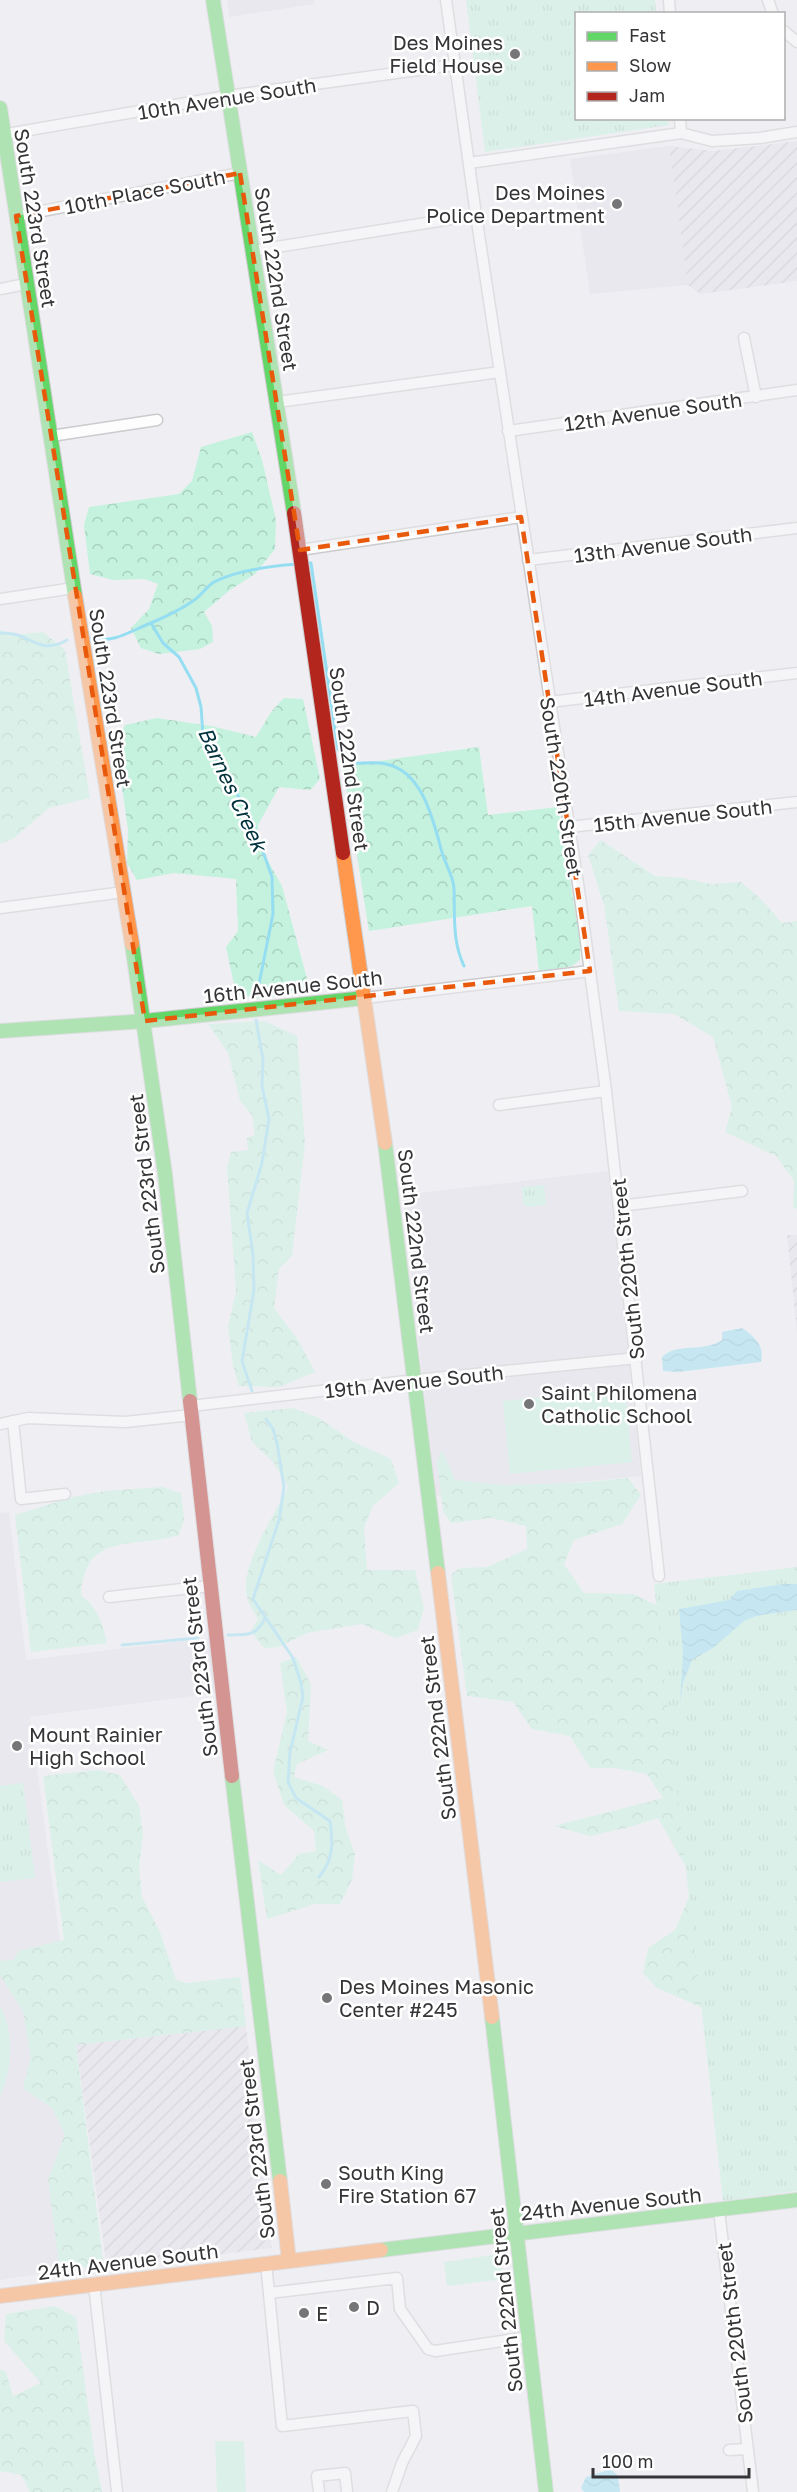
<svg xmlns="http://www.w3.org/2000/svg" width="797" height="2492" viewBox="0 0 797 2492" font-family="'Golos Text',sans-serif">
<defs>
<pattern id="industrial-furrows" width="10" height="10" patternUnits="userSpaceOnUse" patternTransform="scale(1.5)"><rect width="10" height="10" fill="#dfdfe9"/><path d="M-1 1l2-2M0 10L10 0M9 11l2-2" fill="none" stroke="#c0c0c9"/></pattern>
<pattern id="forest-crowns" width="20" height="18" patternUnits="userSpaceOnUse" patternTransform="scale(1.5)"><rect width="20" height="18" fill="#c4f2de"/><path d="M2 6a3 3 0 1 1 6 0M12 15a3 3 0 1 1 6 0" fill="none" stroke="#a9d0bf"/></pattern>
<pattern id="park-tufts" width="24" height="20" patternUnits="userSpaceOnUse" patternTransform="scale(1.5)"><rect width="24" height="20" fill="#c4f2de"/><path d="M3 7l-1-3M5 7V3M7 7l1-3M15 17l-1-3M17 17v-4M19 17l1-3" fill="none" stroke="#a9d0bf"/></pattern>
<pattern id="water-waves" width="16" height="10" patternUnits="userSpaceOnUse" patternTransform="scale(1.5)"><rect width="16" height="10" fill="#95def2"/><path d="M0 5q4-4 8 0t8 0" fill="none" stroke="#81bfd0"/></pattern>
</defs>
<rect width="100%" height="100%" fill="#efeff3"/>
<!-- built -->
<g fill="#dfdfe9">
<path d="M227,0h87v4l-85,13z"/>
<path d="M669,146l19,139 -98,9 -20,-135z"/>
<path d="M608,1171l33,305 -205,20 -34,-301z"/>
<path d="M9,1512l17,148 184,-22 6,55 -186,24 74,552 -14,1 -5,-3 -85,13v-767z"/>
</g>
<!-- industrial -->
<g fill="url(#industrial-furrows)">
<path d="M797,141v140l-97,13 -12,-9 -19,-139 44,5z"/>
<path d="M787,1235h10v97z"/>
<path d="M246,2026l26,222 -165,20 -31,-223z"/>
</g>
<!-- green -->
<g fill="#c4f2de">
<path d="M625,1389l7,73 -122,12 -7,-73z"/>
<path d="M0,2005c14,28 13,62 0,91z"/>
<path d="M500,2254l3,25 -56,7 -3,-24z"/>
<path d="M215,2441h29l2,51h-29z"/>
</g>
<!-- forest -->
<g fill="url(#forest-crowns)">
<path d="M252,432l10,28 14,60 -1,29 -20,25 -25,16 -26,22 8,14 1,16 -13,7 -41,5 -18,-6 -10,-20 18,-19 9,-25 -14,-5 -31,1 -23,-6 -6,-49 5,-18 90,-13 13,-13 9,-34z"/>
<path d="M0,630l12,5 31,-3 22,18 25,148 -41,10 -36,31 -13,5z"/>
<path d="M284,698l19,1 17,80 -10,11 -31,-3 -21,38 1,20 23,41 28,104 -47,9 -27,-5 -10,-47 12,-16 -2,-52 -62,-6 -37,7 -10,-17 1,-33 -12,-86 9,-19 32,-7 54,8 45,11 15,-25z"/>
<path d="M479,747l9,68 70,-8 22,133v20l-8,6 -33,6 -7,-66 -163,25 -26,-165z"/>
<path d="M601,840l54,36 28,2 28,6 30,-2 21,18 20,23 15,-2v288l-4,-2 1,-26 -18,-25 -51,-24 7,-25 -19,-70 -39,-23 -55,-3 -15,-106 -16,-50z"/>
<path d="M265,1021l32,15 8,107 -13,113 -13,13 -5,39 24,32 17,32 -36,15 -40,-1 -6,-20 -5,-39 8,-36 -9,-124 4,-15 17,-2 -1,-12 8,-3 -3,-20 -12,-14 -12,-48 -20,-29z"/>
<path d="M293,1408l26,10 33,23 39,18 8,24 -26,23 -9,22 3,42h48l9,38 -6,22 -23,8 -33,-14 -55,9 -28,14 -15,1 -13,-17 7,-12c-4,-7 -9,-14 -11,-22 -8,-31 28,-82 41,-110l-15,-25 -21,-20 -8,-29z"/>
<path d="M442,1450l13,30 50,5 73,-2 50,-5 13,17 -19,29 -48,16 -10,24 20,29 50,1 35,18 50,403 -62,-27 -14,-15 5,-25 27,-18 20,-47 -37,-65 -28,9 -40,9 -36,-10 109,-28 -16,-24 -32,-6h-25l-20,-32 -38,-7 -19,-27 -46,-6 -16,-121 8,-7 28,-1 40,-18 -1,-23 -35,-8 -40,5 -8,-12 -6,-49z"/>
<path d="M162,1487l19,6 3,26 -5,16c-46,14 -94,-4 -98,60 16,12 22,28 26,48l-76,9 -16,-137 58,-18 32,-6z"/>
<path d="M296,1657l15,27 -3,57 20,9 -31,14 -3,13 29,9 19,14 4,29 9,25 -3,26 -12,24h-25l-48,15 -9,-59 23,15 18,-21 17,-3 -2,-20 -30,-26 -11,-34 14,-59 -7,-49z"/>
<path d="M98,1770l22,5 19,31 4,27 -4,35 3,29 18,35 16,48 12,3 52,-6 6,49 -170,19 28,224 -14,1 -5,-3 -25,3 -12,-90 17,-46 -13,-26 -29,-20 8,-31 -8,-46 -23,-36v-14l14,-1 4,-9 46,-11 -21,-164z"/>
<path d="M55,2306l21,11 18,135 8,40h-72l-9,-17 -21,-4v-102l6,3 7,24 28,-13 -37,-42 2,-27z"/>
</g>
<!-- park -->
<g fill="url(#park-tufts)">
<path d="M466,0h189l1,13 -80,1v104l92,1 1,6 -184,27z"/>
<path d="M544,1185l2,20 -17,2 -5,-2 -3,-18z"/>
<path d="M797,1567v624l-74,10 -69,-617z"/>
<path d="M23,1783l12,95 -35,4v-96z"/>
</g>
<!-- water -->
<g fill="url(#water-waves)">
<path d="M742,1328c13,9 23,18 19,34l-83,10 -15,-1 -1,-14c15,-15 41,-4 60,-17v-8z"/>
<path d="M784,1584h13v26l-41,6 -12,5 -31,27 -21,12 -9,23 -3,20 3,-50 -4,-44 50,-9 8,-9z"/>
<path d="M611,2469l7,7 2,16h-36l-3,-4 5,-11z"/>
</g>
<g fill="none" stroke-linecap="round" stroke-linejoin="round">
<!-- stream -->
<g stroke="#95def2" stroke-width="3">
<path d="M306,563h5l27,186 10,14c12,1 26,-2 38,1 36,7 47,55 55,85 3,13 12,26 13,39 1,28 -2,53 10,78"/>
<path d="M151,623c14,-6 29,-13 42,-22 8,-5 13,-14 21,-19 24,-12 56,-16 83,-18"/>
<path d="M0,633c30,-2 38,24 67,7"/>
<path d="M92,638c22,6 40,-8 59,-15l12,20 16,14 17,31 5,19 2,28 49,85 20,57 1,37 -16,80"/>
<path d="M252,1391l-10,-30 12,-71 -1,-35 -6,-42 15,-50 7,-44 -7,-33 1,-27 -7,-39"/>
<path d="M266,1419l7,10 4,14 7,44 -5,33 -26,79 40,59 8,25 2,14 -13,55 -2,30 8,16 34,23c3,21 4,39 -11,56"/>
<path d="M228,1635c19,0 29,1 37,-17"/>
<path d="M122,1645l76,-7"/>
</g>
<!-- street casing -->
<g stroke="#cbcbce" stroke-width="13">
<g id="street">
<path d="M446,0l30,215 104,682 26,194 53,485"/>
<path d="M669,0l1,14"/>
<path d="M768,0l5,14"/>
<path d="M784,31l13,11"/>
<path d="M680,118l1,15"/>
<path d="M0,135l227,-39 228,-31"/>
<path d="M469,163l212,-30 31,8 48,-3 37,-6"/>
<path d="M16,216l224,-43"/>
<path d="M252,251l224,-36"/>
<path d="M0,289l26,-5"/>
<path d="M744,338l12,59"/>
<path d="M277,402l223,-30"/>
<path d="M508,431l289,-41"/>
<path d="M51,436l106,-16"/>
<path d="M300,550l221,-33"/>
<path d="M528,560l269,-32"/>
<path d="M0,599l74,-11"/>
<path d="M549,702l248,-29"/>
<path d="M569,827l228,-25"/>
<path d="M0,908l124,-16"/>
<path d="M365,998l225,-27"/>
<path d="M499,1105l107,-14"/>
<path d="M620,1206l122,-15"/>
<path d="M191,1406l224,-26 222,-22"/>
<path d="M13,1421l8,78 44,-5"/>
<path d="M0,1424l28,-6 97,4 67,-7"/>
<path d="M109,1597l101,-11"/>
<path d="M719,2211l34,281"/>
<path d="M266,2263l16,163 131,-15 3,25 -14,27 -10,29"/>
<path d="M94,2284l23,208"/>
<path d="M269,2293l128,-15 3,31 28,40 7,2 94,-14"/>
<path d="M729,2450l18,-1"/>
<path d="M319,2492l-2,-16 28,-3 2,19"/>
</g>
</g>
<!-- fast casing -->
<g stroke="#cbcbce" stroke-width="16">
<g id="fast">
<path d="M213,0l81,513"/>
<path d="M0,108l75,488"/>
<path d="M132,944l33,230 25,227"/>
<path d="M0,1031l145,-10 220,-23"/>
<path d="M385,1143l53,430"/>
<path d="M232,1776l48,405"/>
<path d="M492,2017l54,475"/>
<path d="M381,2250l416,-50"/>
</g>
</g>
<!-- slow casing -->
<g stroke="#cbcbce" stroke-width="16">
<g id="slow">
<path d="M75,596l57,348"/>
<path d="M343,853l42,290"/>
<path d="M438,1573l54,444"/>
<path d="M280,2181l9,80"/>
<path d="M0,2296l381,-46"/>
</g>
</g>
<!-- jam casing -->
<g stroke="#cbcbce" stroke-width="16">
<g id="jam">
<path d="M294,513l49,340"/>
<path d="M190,1401l42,375"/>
</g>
</g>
<!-- street -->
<use href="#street" stroke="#fdfdfd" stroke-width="10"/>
<!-- fast -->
<use href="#fast" stroke="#63d668" stroke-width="14"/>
<!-- slow -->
<use href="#slow" stroke="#ff974d" stroke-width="14"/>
<!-- jam -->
<use href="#jam" stroke="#b3261e" stroke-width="14"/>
</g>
<!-- marked area -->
<path d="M0 0H797V2492H0ZM240,173l60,377 221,-33 69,454 -445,50 -129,-805z" fill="#efeff3" fill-opacity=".55" fill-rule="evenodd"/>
<path fill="none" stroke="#e8590c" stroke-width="4.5" stroke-dasharray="12 8" stroke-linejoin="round" d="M240,173l60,377 221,-33 69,454 -445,50 -129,-805z"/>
<!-- markers -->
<g fill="#767679" stroke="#fff" stroke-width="2">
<circle cx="515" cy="54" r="6"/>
<circle cx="617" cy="204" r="6"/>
<circle cx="529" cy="1404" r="6"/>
<circle cx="17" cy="1746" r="6"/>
<circle cx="327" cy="1998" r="6"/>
<circle cx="326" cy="2184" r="6"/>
<circle cx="354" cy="2307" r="6"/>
<circle cx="304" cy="2313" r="6"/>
</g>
<g text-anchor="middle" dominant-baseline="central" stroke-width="5" stroke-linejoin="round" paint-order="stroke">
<!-- poi labels -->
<g font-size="20" fill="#353538" stroke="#fff" text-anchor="start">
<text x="503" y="42" text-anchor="end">Des Moines<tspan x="503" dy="23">Field House</tspan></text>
<text x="605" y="192" text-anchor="end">Des Moines<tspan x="605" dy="23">Police Department</tspan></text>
<text x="541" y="1392">Saint Philomena<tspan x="541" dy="23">Catholic School</tspan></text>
<text x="29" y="1734">Mount Rainier<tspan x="29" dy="23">High School</tspan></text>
<text x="339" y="1986">Des Moines Masonic<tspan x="339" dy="23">Center #245</tspan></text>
<text x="338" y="2172">South King<tspan x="338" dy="23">Fire Station 67</tspan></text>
<text x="366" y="2307">D</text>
<text x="316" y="2313">E</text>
</g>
<!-- street labels -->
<g font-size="20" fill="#353538" stroke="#fff">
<text transform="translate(227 98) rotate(-9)">10th Avenue South</text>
<text transform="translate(145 191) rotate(-11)">10th Place South</text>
<text transform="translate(36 218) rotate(81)">South 223rd Street</text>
<text transform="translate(277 279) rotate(81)">South 222nd Street</text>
<text transform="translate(653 411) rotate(-8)">12th Avenue South</text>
<text transform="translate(663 544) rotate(-7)">13th Avenue South</text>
<text transform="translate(673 688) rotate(-7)">14th Avenue South</text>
<text transform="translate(111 698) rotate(81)">South 223rd Street</text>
<text transform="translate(350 759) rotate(82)">South 222nd Street</text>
<text transform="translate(562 787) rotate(81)">South 220th Street</text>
<text transform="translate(683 815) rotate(-6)">15th Avenue South</text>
<text transform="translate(293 986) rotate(-6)">16th Avenue South</text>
<text transform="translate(146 1184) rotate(-97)">South 223rd Street</text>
<text transform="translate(417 1241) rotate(83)">South 222nd Street</text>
<text transform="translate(627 1269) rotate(-96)">South 220th Street</text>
<text transform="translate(414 1381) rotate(-6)">19th Avenue South</text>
<text transform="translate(199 1667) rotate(-97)">South 223rd Street</text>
<text transform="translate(437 1728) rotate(-97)">South 222nd Street</text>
<text transform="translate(256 2149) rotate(-97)">South 223rd Street</text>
<text transform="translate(611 2203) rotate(-6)">24th Avenue South</text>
<text transform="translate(128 2261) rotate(-7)">24th Avenue South</text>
<text transform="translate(505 2300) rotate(-96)">South 222nd Street</text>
<text transform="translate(734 2333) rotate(-97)">South 220th Street</text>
</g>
<!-- water labels -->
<g font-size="21" font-style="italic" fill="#00323e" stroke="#fff">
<text transform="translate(233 789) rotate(65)">Barnes Creek</text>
</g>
</g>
<!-- legend -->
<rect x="575" y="12" width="210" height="108" fill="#ffffff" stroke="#aeaeaf" stroke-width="1.5"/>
<rect x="587" y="32" width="30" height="9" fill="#63d668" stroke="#aeaeaf" stroke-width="1.5"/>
<text x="629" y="42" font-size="18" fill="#353538">Fast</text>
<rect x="587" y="62" width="30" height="9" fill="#ff974d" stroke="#aeaeaf" stroke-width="1.5"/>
<text x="629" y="72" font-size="18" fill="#353538">Slow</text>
<rect x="587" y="92" width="30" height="9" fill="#b3261e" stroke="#aeaeaf" stroke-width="1.5"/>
<text x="629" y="102" font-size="18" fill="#353538">Jam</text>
<!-- scale -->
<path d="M593 2468v9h156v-9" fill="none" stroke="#353538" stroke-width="3"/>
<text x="602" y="2468" font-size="18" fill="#353538" stroke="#ffffff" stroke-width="4.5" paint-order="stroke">100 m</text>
</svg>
